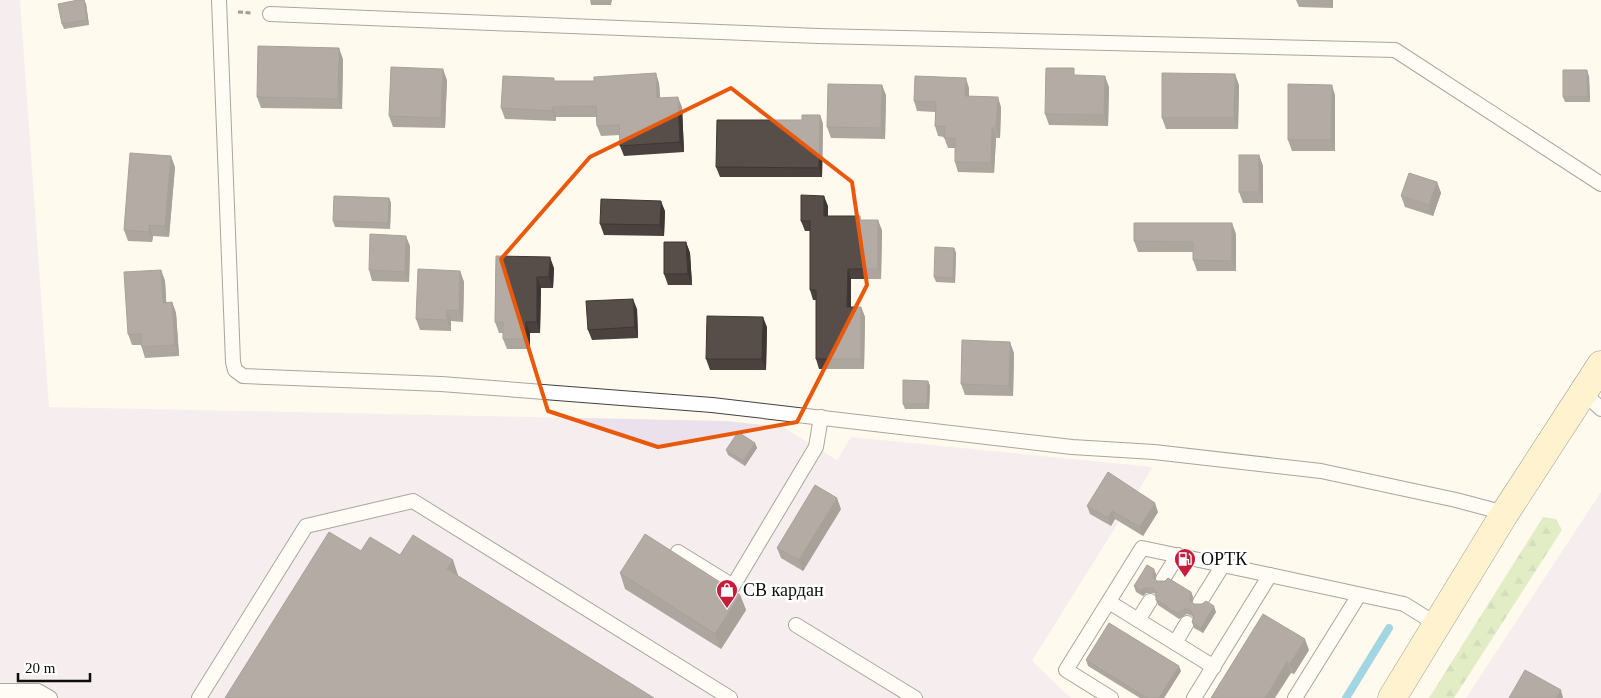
<svg xmlns="http://www.w3.org/2000/svg" width="1601" height="698" viewBox="0 0 1601 698" font-family="'Times New Roman',serif">
<defs>
<pattern id="forest-firs" width="22" height="20" patternUnits="userSpaceOnUse" patternTransform="scale(1.25)"><rect width="22" height="20" fill="#bfdd94"/><path d="M5 1l3.5 6h-7zM16 11l3.5 6h-7z" fill="#a3bc7e"/></pattern>
</defs>
<rect width="100%" height="100%" fill="#fff9ee"/>
<!-- industrial -->
<g fill="#eae1ed">
<path d="M0,0h20l29,407 677,14 57,6 54,33 14,-23 302,30 -121,194 39,37h-1071z"/>
<path d="M1601,492v206h-135l64,-98z"/>
</g>
<!-- forest -->
<path fill="url(#forest-firs)" d="M1543,517l13,2 6,11 -108,168h-25z"/>
<g fill="none" stroke-linecap="round" stroke-linejoin="round">
<!-- stream -->
<path stroke="#33aad4" stroke-width="8" d="M1346,698l43,-70"/>
<!-- lane casing -->
<g stroke="#404040" stroke-width="16">
<g id="lane">
<path d="M219,0l14,362 2,8 8,6 198,8 271,21 360,42 82,5 167,19 135,29 49,13"/>
<path d="M270,14l548,22 577,14 206,134"/>
<path d="M1583,392l18,17"/>
<path d="M678,552l55,34 83,-139 5,-30"/>
<path d="M1163,579l15,-24"/>
<path d="M1109,602l105,65"/>
<path d="M1200,602l23,-37"/>
<path d="M1138,620l12,-19"/>
<path d="M796,625l119,73"/>
<path d="M1175,643l12,-20"/>
<path d="M0,691h38l12,7"/>
<path d="M199,698l107,-172 107,-25 317,197"/>
<path d="M1111,698l-45,-28 76,-122 128,27"/>
<path d="M1194,698l76,-123 134,29 34,21"/>
<path d="M1295,698l64,-103"/>
</g>
</g>
<!-- secondary casing -->
<g stroke="#2f2f2f" stroke-width="29">
<path id="secondary" d="M1392,698l113,-185 96,-148"/>
</g>
<!-- path -->
<path stroke="#2f2f2f" stroke-width="3" stroke-dasharray="5 2.5" stroke-linecap="butt" d="M238,12l14,1"/>
<!-- lane -->
<use href="#lane" stroke="#fff" stroke-width="14"/>
<!-- secondary -->
<use href="#secondary" stroke="#ffeaa9" stroke-width="28"/>
</g>
<!-- wall -->
<g fill="#4b423f">
<path d="M84,0l2,4 3,21 -25,4 -2,-5z"/>
<path d="M590,0h22l-1,5h-20z"/>
<path d="M1296,0h37v8l-34,-1z"/>
<path d="M343,59l-1,50 -81,-1 -4,-11z"/>
<path d="M1076,75l33,12 -1,39 -59,-1 -4,-11z"/>
<path d="M1589,76l1,26h-25l-2,-5z"/>
<path d="M447,80l-2,48 -52,-1 -4,-11z"/>
<path d="M555,81l104,2 1,15 22,9 2,45 -60,4 -4,-10v-11l-19,1 -4,-10 -1,-9h-40v4l-51,-2 -4,-11z"/>
<path d="M1239,85l-1,44h-72l-4,-11z"/>
<path d="M969,88v8l32,11 -1,31h-4l-2,35 -36,-1 -3,-10v-14h-7l-4,-11 -6,-1 -3,-10v-14l-18,-1 -3,-10z"/>
<path d="M886,95l-1,44 -54,-1 -4,-11z"/>
<path d="M1335,95v56h-43l-4,-11z"/>
<path d="M820,115l3,9 -1,53h-102l-4,-10 86,-47z"/>
<path d="M1259,155l4,11v37h-20l-4,-11z"/>
<path d="M175,167l-6,70 -16,-1 -1,6 -24,-1 -4,-11z"/>
<path d="M1437,182l4,11 -8,23 -28,-9 -4,-11z"/>
<path d="M389,198l2,5 -1,26 -55,-2 -2,-6z"/>
<path d="M828,206v10h32l1,4 21,10 -1,49h-30v28h10l4,10 -1,52h-45l-3,-10v-59h-3l-3,-10v-59h-5l-4,-10z"/>
<path d="M665,211l-1,25 -60,-1 -4,-11z"/>
<path d="M1236,234v37h-39l-4,-11v-8h-55l-4,-11z"/>
<path d="M686,242l4,11 2,32h-24l-4,-11z"/>
<path d="M410,246l-1,36 -37,-1 -3,-11z"/>
<path d="M954,248l2,5 -1,30 -19,-1 -2,-5z"/>
<path d="M496,256l58,12 -1,20h-12l-1,45h-10v16h-23l-4,-10v-6h-4l-4,-11z"/>
<path d="M161,270l4,11 1,22 6,-1 4,11 3,43 -34,2 -4,-13h-9l-4,-11z"/>
<path d="M460,271l4,11 -1,40 -12,-1v10l-31,-1 -4,-11z"/>
<path d="M637,309l1,29 -46,2 -4,-10z"/>
<path d="M767,327l-1,43h-56l-4,-11z"/>
<path d="M1014,353l-1,43 -48,-1 -4,-11z"/>
<path d="M928,381l2,5 -1,23h-24l-2,-5z"/>
<path d="M755,443l2,5 -12,18 -17,-11 -2,-5z"/>
<path d="M1087,506l71,6 -15,24 -28,-17 -4,7 -21,-12z"/>
<path d="M841,509l-38,62 -22,-13 -4,-10z"/>
<path d="M620,573l120,22 6,15 -25,39 -96,-60z"/>
<path d="M1156,574l-1,5 2,2 34,11 2,5 -1,6 2,1 22,8 -13,21 -9,-5 -2,-6 1,-4 -1,-2 -5,-2 -8,5 -21,-14 -2,-5v-5l-2,-2h-8l-3,3 -7,-4 -2,-6z"/>
<path d="M1309,650l-15,24 -3,-1 -80,25z"/>
<path d="M1086,660l95,11 -17,27h-24l-52,-32z"/>
</g>
<!-- shaded-wall -->
<g fill="#3d3633">
<path d="M84,0l2,4 3,21 -2,-5z"/>
<path d="M1330,0h3v8z"/>
<path d="M339,48l4,11 -1,50 -4,-10z"/>
<path d="M443,69l4,11 -2,48 -4,-10z"/>
<path d="M1587,70l2,6 1,26 -2,-5z"/>
<path d="M656,73l3,10 2,25 -4,-10z"/>
<path d="M1235,74l4,11 -1,44 -4,-11z"/>
<path d="M1105,76l4,11 -1,39 -4,-11z"/>
<path d="M966,78l3,10v18l-4,-10z"/>
<path d="M882,85l4,10 -1,44 -4,-11z"/>
<path d="M1332,85l3,10v56l-4,-11z"/>
<path d="M678,97l4,10 2,45 -4,-10z"/>
<path d="M998,97l3,10 -1,31 -4,-10z"/>
<path d="M553,107l3,10v4l-4,-10z"/>
<path d="M820,115l3,9 -1,53 -3,-9z"/>
<path d="M992,128l4,10 -2,35 -3,-10z"/>
<path d="M1259,155l4,11v37l-4,-11z"/>
<path d="M171,156l4,11 -6,70 -4,-11z"/>
<path d="M1437,182l4,11 -8,23 -4,-11z"/>
<path d="M824,196l4,10v20l-4,-10z"/>
<path d="M389,198l2,5 -1,26 -2,-6z"/>
<path d="M661,201l4,10 -1,25 -4,-11z"/>
<path d="M878,220l4,10 -1,49 -3,-10z"/>
<path d="M1232,223l4,11v37l-4,-10z"/>
<path d="M149,225l4,11 -1,6 -3,-10z"/>
<path d="M406,236l4,10 -1,36 -4,-10z"/>
<path d="M686,242l4,11 2,32 -4,-11z"/>
<path d="M954,248l2,5 -1,30 -2,-5z"/>
<path d="M550,257l4,11 -1,20 -4,-11z"/>
<path d="M848,269l3,10v38l-4,-10z"/>
<path d="M161,270l4,11 2,33 -4,-11z"/>
<path d="M460,271l4,11 -1,40 -4,-11z"/>
<path d="M537,277l4,11 -1,45 -3,-11z"/>
<path d="M633,299l4,10 1,29 -3,-11z"/>
<path d="M172,302l4,11 3,43 -4,-11z"/>
<path d="M861,307l4,10 -1,52 -3,-10z"/>
<path d="M447,310l4,11v10l-4,-11z"/>
<path d="M763,317l4,10 -1,43 -4,-11z"/>
<path d="M526,322l4,11v16l-4,-10z"/>
<path d="M1010,342l4,11 -1,43 -4,-10z"/>
<path d="M928,381l2,5 -1,23 -2,-5z"/>
<path d="M755,443l2,5 -12,18 -2,-5z"/>
<path d="M837,498l4,11 -38,62 -4,-11z"/>
<path d="M1155,503l3,9 -15,24 -3,-9z"/>
<path d="M1112,511l3,8 -4,7 -3,-8z"/>
<path d="M453,560l5,15 -6,10 -5,-16z"/>
<path d="M1154,569l2,5 -1,9 -2,-6z"/>
<path d="M1144,588l2,5 -3,3 -2,-5z"/>
<path d="M1191,592l2,5 -1,9 -2,-6z"/>
<path d="M740,595l6,15 -25,39 -6,-15z"/>
<path d="M1214,606l2,6 -13,21 -2,-5z"/>
<path d="M1305,639l4,11 -15,24 -4,-10z"/>
<path d="M1287,662l4,11 -16,25h-10z"/>
<path d="M1179,666l2,5 -17,27h-5z"/>
<path d="M1561,690l2,8h-7z"/>
</g>
<!-- building -->
<g fill="#574d49" stroke="#3d3633">
<path d="M78,0h6l3,20 -25,4 -4,-20z"/>
<path d="M258,46l81,2 -1,51 -81,-2z"/>
<path d="M391,67l52,2 -2,49 -52,-2z"/>
<path d="M1046,68h28v7l31,1 -1,39 -59,-1z"/>
<path d="M1563,70h24l1,27h-25z"/>
<path d="M656,73l1,25 21,-1 2,45 -60,4 -1,-21 -22,1 -1,-20 -43,1 -1,4 -51,-3 2,-32 51,2v3h40v-4z"/>
<path d="M1162,73l73,1 -1,44h-72z"/>
<path d="M915,76l51,2 -1,18 33,1 -2,31h-4l-1,35 -36,-1v-24h-11l1,-11 -10,-1 1,-24 -22,-1z"/>
<path d="M828,84l54,1 -1,43 -54,-1z"/>
<path d="M1288,84l44,1 -1,55h-43z"/>
<path d="M802,115h18l-1,53 -103,-1 1,-47h85z"/>
<path d="M130,153l41,3 -6,70 -16,-1v7l-25,-2z"/>
<rect x="1239" y="155" width="20" height="37"/>
<path d="M1409,173l28,9 -8,23 -28,-9z"/>
<path d="M801,195l23,1v20h36v4h18v49h-30l-1,38h14v52h-45v-69h-6v-69h-9z"/>
<path d="M334,196l55,2 -1,25 -55,-2z"/>
<path d="M601,199l60,2 -1,24 -60,-1z"/>
<path d="M1134,223h98v38l-39,-1v-18l-59,-1z"/>
<path d="M370,234l36,2 -1,36 -36,-2z"/>
<path d="M664,242h22l2,32h-24z"/>
<path d="M935,247l19,1 -1,30 -19,-1z"/>
<path d="M496,256l54,1 -1,20h-12v45h-11v17h-23v-17h-8z"/>
<path d="M418,269l42,2 -1,40 -12,-1v10l-31,-1z"/>
<path d="M161,270l2,33 9,-1 3,43 -33,2 -1,-13h-13l-4,-62z"/>
<path d="M633,299l2,28 -47,3 -2,-29z"/>
<path d="M707,316l56,1 -1,42h-56z"/>
<path d="M962,340l48,2 -1,44 -48,-2z"/>
<path d="M903,380l25,1 -1,23h-24z"/>
<path d="M738,432l17,11 -12,18 -17,-11z"/>
<path d="M1108,472l47,31 -15,24 -28,-16 -4,7 -21,-12z"/>
<path d="M815,485l22,13 -38,62 -22,-12z"/>
<path d="M329,532l32,19 9,-14 30,18 13,-20 40,25 -6,9 207,129h-429z"/>
<path d="M645,534l95,61 -25,39 -95,-61z"/>
<path d="M1147,565l7,4 -1,8 4,4h8l3,-3 23,14 -1,8 4,4h8l4,-3 8,5 -13,22 -9,-6 2,-5 -4,-7 -5,-1 -8,4 -21,-13v-8l-4,-4h-8l-3,3 -7,-5z"/>
<path d="M1263,614l42,25 -15,25 -3,-2 -22,36h-54z"/>
<path d="M1109,623l70,43 -20,32h-12l-61,-38z"/>
<path d="M1525,670l36,20 -5,8h-47z"/>
</g>
<!-- marked area -->
<path d="M0 0H1601V698H0ZM731,88l121,94 15,103 -70,137 -139,25 -110,-36 -47,-152 89,-102z" fill="#fff9ee" fill-opacity=".55" fill-rule="evenodd"/>
<path fill="none" stroke="#e8590c" stroke-width="4" stroke-linejoin="round" d="M731,88l121,94 15,103 -70,137 -139,25 -110,-36 -47,-152 89,-102z"/>
<!-- icons -->
<defs>
<g id="fuel-pin" transform="scale(1.125)"><path d="M0 17L-7.5 6A9.5 9.5 0 1 1 7.5 6Z" fill="#c51e3d" stroke="#fff"/><path d="M-5.5-6h7V0h2V4h1.3V-2.5L3-4.5l.8-.8L6-3V5H2.5V1h-1V6h-7ZM-4.2-4.7v3.2H.2V-4.7Z" fill="#fff"/></g>
<g id="shop-pin" transform="scale(1.125)"><path d="M0 17L-7.5 6A9.5 9.5 0 1 1 7.5 6Z" fill="#c51e3d" stroke="#fff"/><path d="M-5-2.5h2.3a2.7 3.5 0 0 1 5.4 0H5L5.5 6h-11ZM-1.5-2.5h3a1.5 2.3 0 0 0-3 0Z" fill="#fff"/></g>
</defs>
<g fill-rule="evenodd">
<use href="#fuel-pin" x="1185" y="559"/>
<use href="#shop-pin" x="727" y="590"/>
</g>
<g text-anchor="middle" dominant-baseline="central" stroke-width="5" stroke-linejoin="round" paint-order="stroke">
<!-- poi labels -->
<g font-size="18" fill="#0d0d0d" stroke="#fff" text-anchor="start">
<text x="1201" y="559">ОРТК</text>
<text x="743" y="590">СВ кардан</text>
</g>
</g>
<!-- scale -->
<path d="M18 673v8h72v-8" fill="none" stroke="#0d0d0d" stroke-width="2.5"/>
<text x="25" y="673" font-size="15" fill="#0d0d0d" stroke="#ffffff" stroke-width="4" paint-order="stroke">20 m</text>
</svg>
